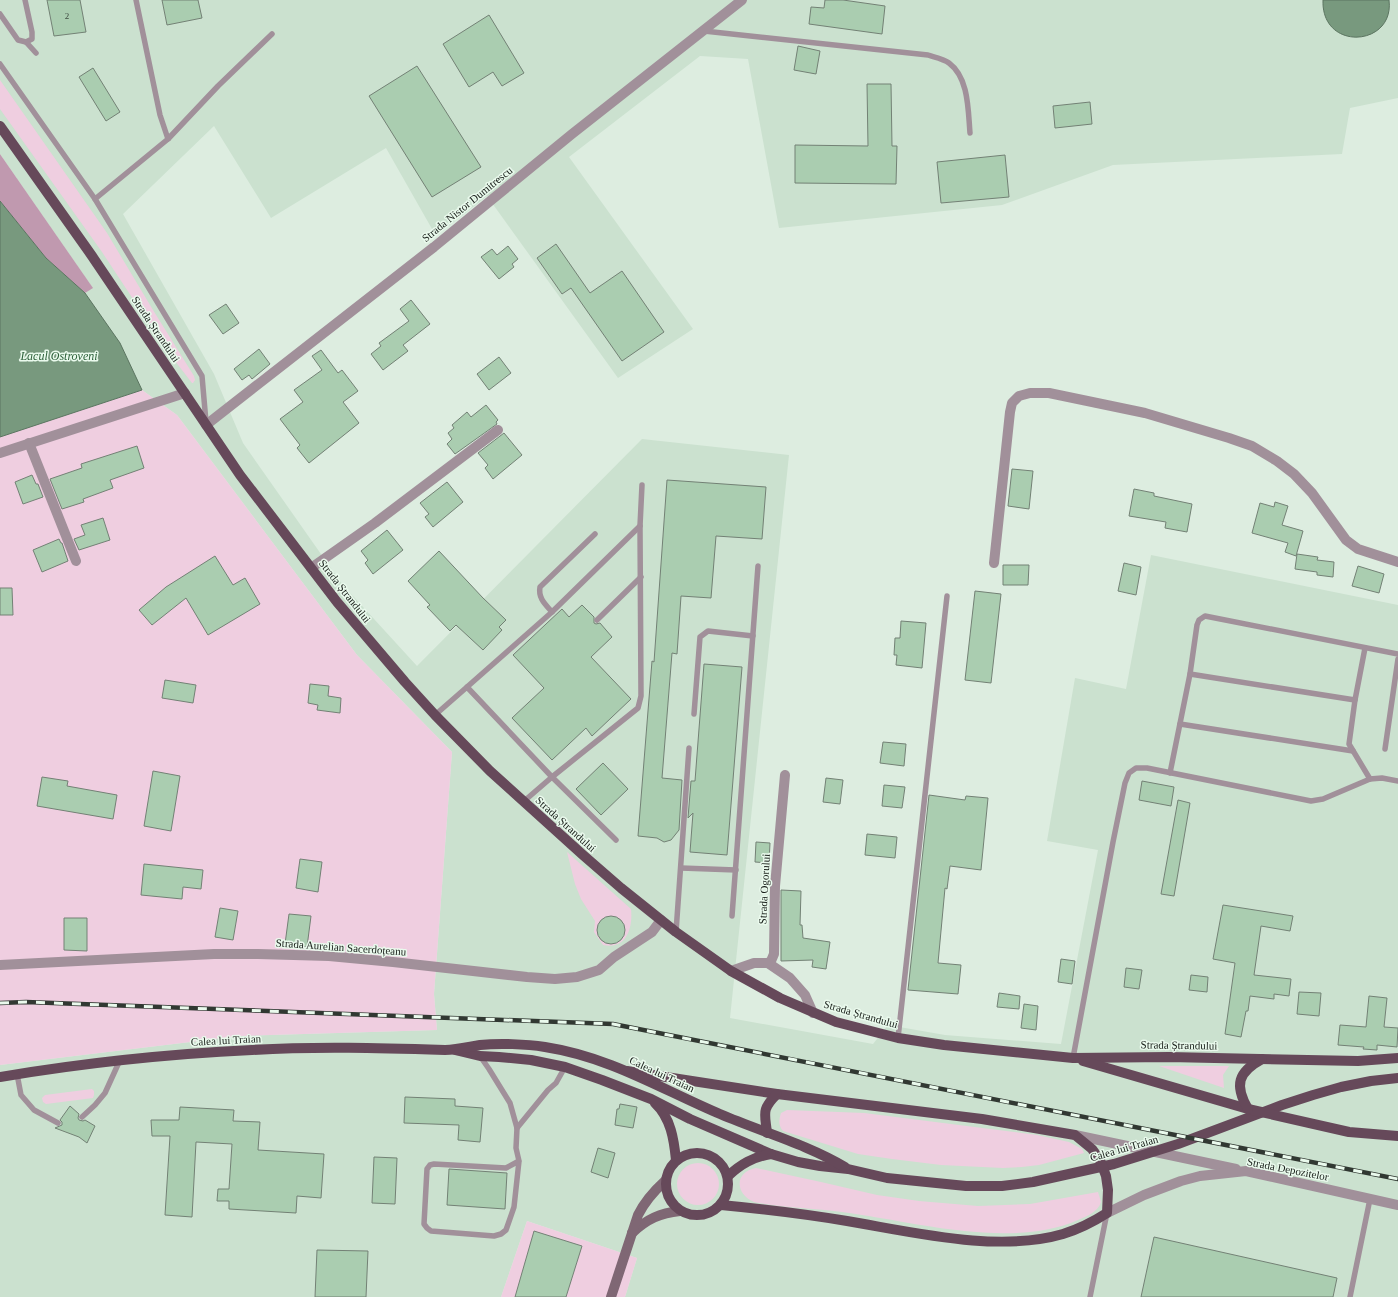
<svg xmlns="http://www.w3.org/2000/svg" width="1398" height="1297" viewBox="0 0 1398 1297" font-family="Georgia,serif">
<rect width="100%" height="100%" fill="#ddede0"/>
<!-- built -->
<path fill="#cbe1cf" d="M0,0h1398v98l-48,10 -8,46 -229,11 -111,40 -223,23 -31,-169 -48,-3 -131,101 124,172 -75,49 -131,-182 -51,40 -50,-88 -115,70 -57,-92 -91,88 91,160 29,69 99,141 75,82 225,-227 147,16 -59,563 143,26 15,-19 57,10 116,9 37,-194 -51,-9 28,-163 51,11 25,-134 247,50v692h-773l12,-39 -110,-37 -26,76h-501v-232l240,-29 197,-6 -3,-36 18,-242 -95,-97 -180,-240 -35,-25 -22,-47 -35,-50 7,-6 -92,-133z"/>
<!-- green -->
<g fill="#efcee0">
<path d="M0,80l107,153 46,77 41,66 1,4 -2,3h-1l-24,-31 -66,-100 -102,-143z"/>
<path d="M142,390l35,25 180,240 95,97 -18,242 3,36 -197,6 -240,29v-628z"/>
<path d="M567,852l64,57c2,18 -4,41 -28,36l-9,-13 1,-11 -14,-22 -6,-15z"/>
<path d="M1159,1066h70l-6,9 1,13z"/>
<path d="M92,1089l2,2v4l-1,3 -47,6 -3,-2 -1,-4 3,-3z"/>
<path d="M787,1110l77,3 173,22 32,7 13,7 2,4 -45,12 -17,2 -19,1 -62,-3 -49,-6 -34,-5 -75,-23c-5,-6 -4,-11 -2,-18z"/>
<circle cx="698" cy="1184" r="21"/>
<path d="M756,1168l65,14 56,13 42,6 59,5 52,-2 68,-12 3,10c-3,10 -14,14 -23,18 -69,30 -165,1 -236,-8 -29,-4 -59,-4 -88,-10 -19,-8 -20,-30 2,-34z"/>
<path d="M527,1221l110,37 -12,39h-124z"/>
</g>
<!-- forest -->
<path fill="#c099af" d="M0,154l93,134 -8,5 -39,-35 -46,-57z"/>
<!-- water -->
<g fill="#78997e" stroke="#5b7460">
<path d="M1323,0h66c6,47 -68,52 -66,0z"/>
<path d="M0,201l46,57 39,35 35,50 22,47 -142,47z"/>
</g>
<!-- building -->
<g fill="#aacdb0" stroke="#738175">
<path d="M47,0h33l6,32 -32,4z"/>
<path d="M162,0h36l4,18 -35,7z"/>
<path d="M825,0h18l42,6 -3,28 -73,-10 2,-17 13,1z"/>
<path d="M489,15l35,58 -22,13 -9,-14 -24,15 -26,-43z"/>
<path d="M798,46l22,5 -4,23 -22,-4z"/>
<path d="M417,66l64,101 -49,30 -63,-101z"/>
<path d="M93,68l27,44 -14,9 -27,-44z"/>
<path d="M867,84h24l1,62h5l-1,38 -101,-1v-38l73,1z"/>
<path d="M1090,102l2,22 -37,4 -2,-22z"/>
<path d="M1005,155l4,42 -68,6 -4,-41z"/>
<path d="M556,244l34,49 32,-22 42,61 -42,29 -51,-73 -9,6 -25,-36z"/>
<path d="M508,246l10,13 -6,5 2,3 -15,12 -18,-22 11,-8 5,6z"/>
<path d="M411,300l19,24 -27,21 5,6 -25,19 -12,-16 10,-8 -2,-3 30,-22 -9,-12z"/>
<path d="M226,304l13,19 -16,11 -14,-19z"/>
<path d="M259,349l11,15 -18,15 -3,-4 -7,5 -8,-11z"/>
<path d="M321,350l17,23 4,-3 16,21 -15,11 16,21 -50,40 -12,-15 3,-3 -20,-26 23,-17 -9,-12 28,-20 -10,-14z"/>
<path d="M499,357l12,16 -22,17 -12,-16z"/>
<path d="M486,405l12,15 -2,2 1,2 -42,30 -8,-10 5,-5 -4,-6 6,-5 -2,-3 15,-13 4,5z"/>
<path d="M504,433l18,22 -29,24 -8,-11 3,-3 -10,-12z"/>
<path d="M137,446l7,22 -34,12 3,8 -30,11 1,3 -22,7 -12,-30 32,-11 -1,-4z"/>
<path d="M1012,469l21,2 -4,38 -21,-3z"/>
<path d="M32,475l4,9h2l5,13 -20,7 -8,-22z"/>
<path d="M667,480l99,7 -4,52 -46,-3 -5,62 -30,-2 -4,58 -5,-1 -10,125 20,2 -3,50 -8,10 -7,2 -7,-4 -19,-2 14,-175 2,1z"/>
<path d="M447,482l16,20 -30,25 -8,-10 4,-3 -9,-11z"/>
<path d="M1134,489l20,4v3l38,8 -5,28 -22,-4 1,-6 -37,-6z"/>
<path d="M1275,502l13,4 -6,19 21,6 -7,25 -11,-4 3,-9 -36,-10 8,-30 14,4z"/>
<path d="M103,518l7,22 -31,10 -5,-11 11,-4 -4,-10z"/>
<path d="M387,530l16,20 -30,24 -8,-11 3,-3 -7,-9z"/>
<path d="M59,539l2,4h1l6,18 -26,11 -9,-22z"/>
<path d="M439,551l44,47 23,22 -7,7 3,3 -19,20 -27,-25 -6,6 -23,-24 3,-2 -22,-24z"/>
<path d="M1297,554l21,3 -1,3 17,2 -1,15 -16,-2v-3l-22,-3z"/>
<path d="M215,556l18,29 12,-7 15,26 -52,31 -22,-37 -34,27 -13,-15 27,-23z"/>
<path d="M1124,563l17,4 -5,28 -18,-4z"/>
<path d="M1003,565h26l-1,20h-25z"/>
<path d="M1358,566l26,8 -5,19 -27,-7z"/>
<path d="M0,588h12l1,27h-13z"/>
<path d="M975,591l26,3 -10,89 -26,-3z"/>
<path d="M582,605l12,12v6l2,1 4,-1 12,14 -21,20 40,42 -39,37 -6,-8 -34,32 -40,-42 32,-30 -31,-33 49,-46 7,8z"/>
<path d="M901,621l25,2 -4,45 -26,-3 1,-10h-3l1,-17h5z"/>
<path d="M704,664l38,3 -15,188 -37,-3 3,-39 -5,5 3,-37h4z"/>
<path d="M165,680l31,5 -3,18 -31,-5z"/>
<path d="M310,684l19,2 -1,10 13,2 -1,15 -23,-3 1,-5 -10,-2z"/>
<path d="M883,742l23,2 -2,22 -24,-3z"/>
<path d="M603,763l25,26 -27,26 -25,-26z"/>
<path d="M153,771l27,5 -9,55 -27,-5z"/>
<path d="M42,777l26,4 -1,5 50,9 -4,24 -76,-13z"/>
<path d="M826,778l17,2 -3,24 -17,-2z"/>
<path d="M1142,781l32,6 -3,19 -32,-6z"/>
<path d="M884,785l21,2 -3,21 -20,-2z"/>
<path d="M929,795l36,5 1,-4 22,2 -7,72 -31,-4 -3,23 -2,-1 -7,75 23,2 -3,29 -50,-4z"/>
<path d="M1178,800l12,3 -16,93 -13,-2z"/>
<path d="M867,834l30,3 -2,21 -30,-3z"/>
<path d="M756,842l14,1 -1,20 -14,-1z"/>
<path d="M300,859l22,3 -4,30 -22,-4z"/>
<path d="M144,864l59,6 -2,19 -18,-2 -1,12 -41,-4z"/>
<path d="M781,890l20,1 -1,34h2l1,13 27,4 -4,27 -14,-2 1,-7 -32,1z"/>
<path d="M1223,905l70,11 -3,15 -29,-5 -7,49 37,4 -2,17 -15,-2v5l-24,-3 -2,15h-2l-5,26 -16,-3 10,-71 -22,-4z"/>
<path d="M220,908l18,3 -5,29 -18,-3z"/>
<path d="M289,914l22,2 -4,31 -22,-3z"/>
<circle cx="611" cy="930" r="14"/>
<path d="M64,918h23v33l-23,-1z"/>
<path d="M1061,959l14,2 -3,23 -14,-2z"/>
<path d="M1126,968l16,2 -3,19 -15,-2z"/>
<path d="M1191,975l17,2 -1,15 -18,-2z"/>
<path d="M1299,992l22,1 -2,23 -22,-2z"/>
<path d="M999,993l21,3 -1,13 -22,-2z"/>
<path d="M1369,996l18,2 -3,29 14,1 -1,19 -20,-2v5l-14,-1 1,-2 -26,-2 2,-20 26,2z"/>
<path d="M1024,1004l14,2 -2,24 -15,-2z"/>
<path d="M405,1097l50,2v7l28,2 -3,34 -22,-2 1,-15 -55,-2z"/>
<path d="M620,1104l17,3 -4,21 -18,-3 2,-16h2z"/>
<path d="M70,1106l9,8 -1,4 1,2 4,1 2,-1 10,6 -8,17 -8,-6 -24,-9 7,-3v-3l-2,-2z"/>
<path d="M180,1107l54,3 -1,11 27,1 -2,28 66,4 -3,44 -24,-2 -1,17 -67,-4v-8h-12l1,-12h11l3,-45 -36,-2 -4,75 -27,-2 5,-79h-18l-1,-16h28z"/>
<path d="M598,1148l17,5 -7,25 -17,-6z"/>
<path d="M374,1157l23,1 -2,46 -23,-1z"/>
<path d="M449,1169l58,4 -2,36 -58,-4z"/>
<path d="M534,1231l48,15 -16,51h-51z"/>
<path d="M1154,1237l183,41 -4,19h-192z"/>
<path d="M317,1250l51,1 -2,46h-51z"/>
</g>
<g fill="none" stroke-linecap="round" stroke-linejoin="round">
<!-- lane -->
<g stroke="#a1909a" stroke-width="5.5">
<path d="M136,0l24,115 8,24"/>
<path d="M0,14l18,26 8,2 6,-3v-7l-7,-32"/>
<path d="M704,31l224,24c6,2 16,4 21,8 20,15 19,47 21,70"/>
<path d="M26,42l10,11"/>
<path d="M0,64l95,135 107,177 4,46"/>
<path d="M95,199l73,-60 50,-53 54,-52"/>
<path d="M552,612c-7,-8 -14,-14 -12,-25l55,-53"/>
<path d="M597,620l44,-43"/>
<path d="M1365,648l-10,52 -6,44 21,35"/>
<path d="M1190,674l165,26"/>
<path d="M467,687l85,-75 88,-86"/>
<path d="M694,714l6,-77 8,-6 45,5"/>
<path d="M435,715l32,-28 85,90 64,63"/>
<path d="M1180,724l173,27"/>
<path d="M1385,749l13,-90"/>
<path d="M1170,773l20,-99 7,-49 2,-5 6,-4 193,38"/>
<path d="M523,802l29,-25 86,-69 3,-12 -1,-170 2,-41"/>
<path d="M681,868l55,2"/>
<path d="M732,916l26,-350"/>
<path d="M676,932l13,-184"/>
<path d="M898,1038l49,-442"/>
<path d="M480,1056l9,13 21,34 7,25 -1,20 3,13 -5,46 -8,23 -5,4 -7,2 -63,-5 -4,-3 -3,-4 3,-55 3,-4 4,-1 72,4 13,-7"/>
<path d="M1073,1058l40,-216 12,-59 4,-10 7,-5h11l164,33 12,-2 47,-20 12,-1 16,3"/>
<path d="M17,1074l4,21 13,15 24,13"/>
<path d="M82,1117l13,-12 10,-12 15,-33"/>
<path d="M517,1128l31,-38 8,-7 9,-16"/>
<path d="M1090,1297l17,-84"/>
<path d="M1350,1297l20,-98"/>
</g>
<!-- street -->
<g stroke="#a1909a" stroke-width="10">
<path d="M206,425l228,-178 138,-113 170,-134"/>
<path d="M29,443l47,118"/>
<path d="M0,453l185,-60"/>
<path d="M994,563l16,-151 2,-9 7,-7 11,-3h19l96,20 84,25 23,8 25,15 17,13 18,19 34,47 12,9 40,13"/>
<path d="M311,568l64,-45 123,-93"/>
<path d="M768,963l22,15 15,17 8,18"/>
<path d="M0,965l214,-11h44l71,2 64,6 134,15 28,2 22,-2 22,-7 15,-13 38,-25 9,-12"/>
<path d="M731,971l23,-8h14l3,-2 3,-7 1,-68 10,-111"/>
<path d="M1075,1135l161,34"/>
<path d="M1107,1213l37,-18 37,-14 19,-5 46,-5 152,34"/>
</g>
<!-- secondary -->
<g stroke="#7f6774" stroke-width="10">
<path d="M632,1233c15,-14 28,-20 48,-22"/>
<path d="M611,1297l27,-82c7,-14 16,-24 27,-34"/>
</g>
<!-- primary -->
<g stroke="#66495a" stroke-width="10">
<path d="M0,126l92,130 148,219 97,127 68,80 30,33 55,56 93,84 38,33 55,44 55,39 49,27 56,24 62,16 46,7 129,13 96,-1 189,4 40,-3"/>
<path d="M455,1050l25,6 19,1 32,3 34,7 37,13 49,19 39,20 81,35 27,8 22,4 28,3 39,9 79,8h36l31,-4 81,-18 64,-20 104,-39 31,-10 28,-8 30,-6 27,-3"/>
<path d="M1083,1061l165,48 101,23 49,4"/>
<path d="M627,1071l150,23 205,25 93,16 17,14 8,11 6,16 2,14 -1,23c-14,9 -28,16 -44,21 -65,19 -150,-2 -216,-13 -42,-7 -84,-12 -126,-16"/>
<path d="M0,1077c83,-14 168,-23 252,-27 65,-4 129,-2 193,0 12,0 23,-3 35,-5 19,-2 46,-1 65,2 65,10 116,42 175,67 42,18 86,30 125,53"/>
<path d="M655,1103c16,15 19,37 21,57"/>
<path d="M1248,1109c-14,-24 -10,-37 14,-50"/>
<path d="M767,1133c-2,-20 -6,-23 10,-39"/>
<circle cx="697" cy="1184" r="31"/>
<path d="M728,1176c13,-12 25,-19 43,-22"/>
</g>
<!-- rail casing -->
<g stroke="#313832" stroke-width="4.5">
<path id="rail" d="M0,1003l26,-1 587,22 785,155"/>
</g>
<!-- rail -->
<use href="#rail" stroke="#eafaed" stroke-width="3" stroke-dasharray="9" stroke-linecap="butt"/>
</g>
<g text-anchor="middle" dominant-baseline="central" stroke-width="3" stroke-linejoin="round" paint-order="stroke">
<!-- number labels -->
<g font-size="9" fill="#3c4a3f">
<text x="67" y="16">2</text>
</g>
<!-- street labels -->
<g font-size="11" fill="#181e19" stroke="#eafaed">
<text transform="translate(467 204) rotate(-39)">Strada Nistor Dumitrescu</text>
<text transform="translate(156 329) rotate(56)">Strada Ștrandului</text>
<text transform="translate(345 591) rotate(52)">Strada Ștrandului</text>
<text transform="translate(566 824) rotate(42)">Strada Ștrandului</text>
<text transform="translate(764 889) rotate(-87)">Strada Ogorului</text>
<text transform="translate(341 947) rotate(4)">Strada Aurelian Sacerdoțeanu</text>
<text transform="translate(861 1014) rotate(16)">Strada Ștrandului</text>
<text transform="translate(226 1040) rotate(-3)">Calea lui Traian</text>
<text transform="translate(1179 1045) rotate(1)">Strada Ștrandului</text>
<text transform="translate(662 1074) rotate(25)">Calea lui Traian</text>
<text transform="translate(1124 1148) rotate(-16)">Calea lui Traian</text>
<text transform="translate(1288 1169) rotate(11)">Strada Depozitelor</text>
</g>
<!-- water labels -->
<g font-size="12" font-style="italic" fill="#2c6039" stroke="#eafaed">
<text x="59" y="356">Lacul Ostroveni</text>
</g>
</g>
</svg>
